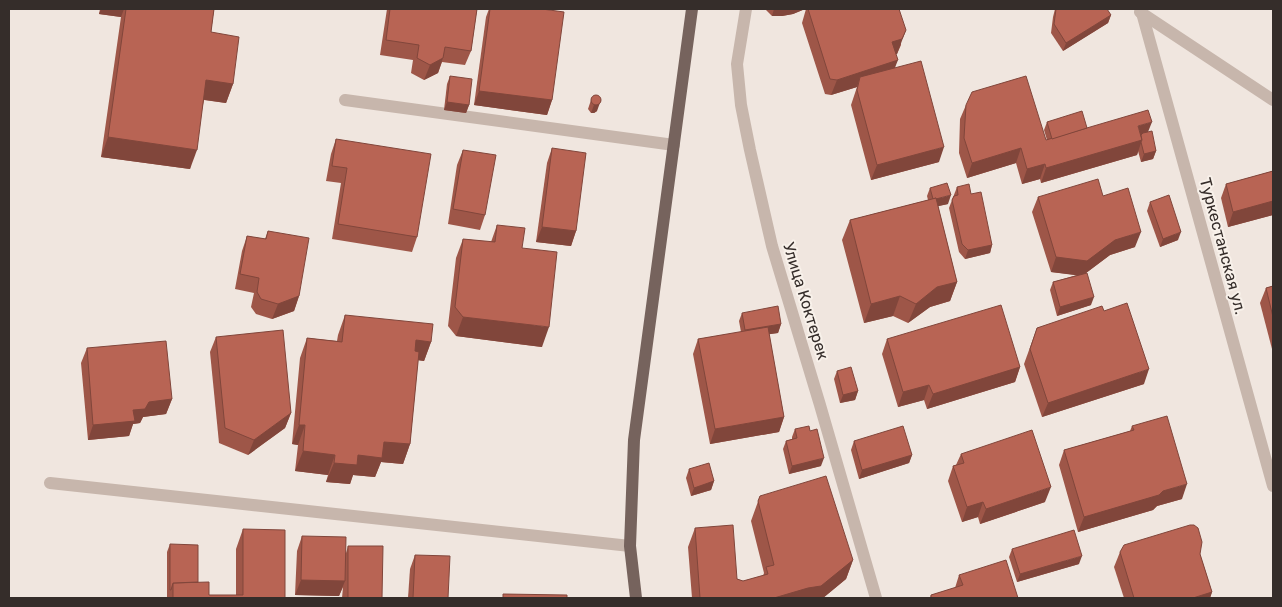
<svg xmlns="http://www.w3.org/2000/svg" width="1282" height="607" viewBox="0 0 1282 607" font-family="Rubik,sans-serif">
<rect width="100%" height="100%" fill="#f0e6df"/>
<g fill="none" stroke-linecap="round" stroke-linejoin="round">
<!-- minor -->
<g stroke="#c7b6ac" stroke-width="12">
<path d="M746,9l-9,55 4,41 9,45 22,96 48,159 56,193"/>
<path d="M1140,12l133,88"/>
<path d="M1142,13l131,473"/>
<path d="M345,100l329,45"/>
<path d="M50,483l580,63"/>
</g>
<!-- major -->
<path stroke="#76635d" stroke-width="12" d="M636,598l-6,-52 4,-106 58,-431"/>
</g>
<!-- wall -->
<g fill="#9e5648">
<path d="M100,9h114l-3,23 22,52 -7,19 -22,-3 -14,69 -89,-12 20,-140 -22,-3z"/>
<path d="M387,9h90l-6,42 -6,14 -23,-3 -4,11 -14,7 -13,-7 2,-13 -33,-5z"/>
<path d="M489,9h53l10,91 -5,15 -73,-10 12,-88z"/>
<path d="M765,9h40l-12,5 -11,2h-10z"/>
<path d="M806,9h93l2,36 -4,9h-1l-1,14 44,94 -68,18 -20,-75 6,-18 -26,8 -6,-1 -23,-71z"/>
<path d="M1055,9l56,6 -3,8 -45,28 -12,-18 2,-16z"/>
<path d="M450,76l19,29 -3,8 -22,-3 3,-26z"/>
<path d="M592,97l5,14 -3,2h-3l-3,-4z"/>
<path d="M966,105l80,35h1l-3,-10 3,-8 40,6 61,4 8,19 -3,8 -12,3 -3,-11 -1,4 -96,28 -1,-4 -18,5 -6,-21 -49,15 -8,-25 1,-34z"/>
<path d="M336,139l81,98 -5,15 -80,-13 9,-56 -15,-2 5,-27z"/>
<path d="M552,148l24,83 -5,15 -35,-4 11,-79z"/>
<path d="M463,150l22,65 -5,15 -32,-6 9,-59z"/>
<path d="M1273,171v44l-45,12 -7,-29 5,-14z"/>
<path d="M957,187l14,7 21,51 -2,8 -25,6 -6,-7 -10,-44z"/>
<path d="M930,188l18,16 -10,2 19,76 -7,19 -20,6 -22,16 -15,-7 -29,7 -22,-83 8,-20 78,-20 -1,-4z"/>
<path d="M1103,196l32,51 -25,8 -24,18 5,32 -34,11 -7,-26 3,-8 24,-7 -26,-3 -19,-60 6,-15z"/>
<path d="M1150,202l28,38 -18,7 -13,-36z"/>
<path d="M497,225l45,122 -86,-11 -8,-10 8,-68 7,-19 28,3z"/>
<path d="M268,231l31,65 -5,15 -22,8 -16,-5 -5,-7 3,-14 -19,-4 7,-38 5,-15 18,3z"/>
<path d="M1273,286v62l-1,1 -12,-46 6,-15z"/>
<path d="M1104,311l40,73 -102,33 -18,-53 13,-36z"/>
<path d="M742,313l39,11 -3,9 -9,1 15,83 -5,15 -69,12 -17,-90 5,-15 43,-7 -2,-11z"/>
<path d="M345,315l86,27 -7,19 -6,-1 -8,84 -7,20 -22,-2 -6,15 -22,-2 -3,9 -24,-2 2,-7 -33,-4 3,-26 -6,-1 8,-86 7,-20 30,3 1,-6z"/>
<path d="M216,337l75,76 -6,15 -37,27 -29,-12 -9,-91z"/>
<path d="M887,339l133,28 -5,15 -88,27 -3,-9 -26,7 -16,-53z"/>
<path d="M87,348l85,51 -6,15 -23,3 -3,6 -7,1 -4,12 -41,4 -7,-77z"/>
<path d="M837,371l21,20 -3,9 -15,3 -6,-24z"/>
<path d="M1132,426l50,73 -25,7 -4,4 -75,22 -19,-67 5,-15 66,-19z"/>
<path d="M795,429l15,2 11,35 -32,8 -6,-25 3,-8 6,-2v-2z"/>
<path d="M854,441l58,14 -3,8 -50,16 -8,-29z"/>
<path d="M961,454l84,48 -65,22 -2,-7 -16,5 -14,-41 5,-15 3,-1z"/>
<path d="M689,469l25,12 -3,9 -20,6 -5,-18z"/>
<path d="M760,496l93,64 -7,19 -23,19h-131l-4,-51 7,-19 42,51 6,2 20,-5 1,-3 -13,-52z"/>
<path d="M243,529l42,69h-118v-46l3,-8 28,38 11,13h27v-46z"/>
<path d="M302,536l44,17 2,-7 34,52h-40l1,-11 -4,9 -44,-1 2,-44z"/>
<path d="M1012,549l67,15 -62,18 -8,-25z"/>
<path d="M1120,552l80,2 12,38 -2,6h-86l-10,-31z"/>
<path d="M415,555l33,43h-40l2,-29z"/>
<path d="M959,575l59,23h-88l1,-3 24,-7z"/>
</g>
<!-- shaded-wall -->
<g fill="#81463b">
<path d="M101,9h23l-3,8 -22,-3z"/>
<path d="M774,9h31l-12,5 -11,2h-10z"/>
<path d="M1111,15l-3,8 -45,28 3,-8z"/>
<path d="M906,30l-9,24 -10,3 5,-15z"/>
<path d="M443,58l-5,15 -14,7 6,-15z"/>
<path d="M898,60l-6,15 -32,2 -3,10 -26,8 6,-15z"/>
<path d="M206,80l27,4 -7,19 -27,-4z"/>
<path d="M479,91l73,9 -5,15 -73,-10z"/>
<path d="M601,100l-4,11 -3,2h-3l3,-8z"/>
<path d="M447,102l22,3 -3,8 -22,-3z"/>
<path d="M1152,122l-6,15 -5,1 -3,-12z"/>
<path d="M108,137l89,13 -7,19 -89,-12z"/>
<path d="M1142,140l-5,15 -96,28 5,-15z"/>
<path d="M944,147l-5,15 -68,18 6,-15z"/>
<path d="M1021,148l-5,15 -49,15 5,-15z"/>
<path d="M1156,151l-3,8 -12,3 3,-8z"/>
<path d="M1045,164l-5,15 -18,5 5,-15z"/>
<path d="M951,195l-3,9 -18,4 3,-8z"/>
<path d="M1273,201v14l-45,12 5,-15z"/>
<path d="M542,227l34,4 -5,15 -35,-4z"/>
<path d="M1141,232l-6,15 -25,8 -28,21 -31,-4 5,-15z"/>
<path d="M1181,232l-3,8 -18,7 3,-8z"/>
<path d="M992,245l-2,8 -25,6 3,-9z"/>
<path d="M957,282l-7,19 -20,6 -22,16 8,-19 21,-17z"/>
<path d="M299,296l-5,15 -22,8 6,-15z"/>
<path d="M900,296l-7,20 -29,7 7,-19z"/>
<path d="M1094,297l-3,8 -34,11 3,-9z"/>
<path d="M463,317l86,10 -7,20 -86,-11z"/>
<path d="M781,324l-3,9 -36,5 3,-8z"/>
<path d="M416,340l15,2 -7,19 -15,-2z"/>
<path d="M1020,367l-5,15 -88,27 6,-15z"/>
<path d="M1149,369l-5,15 -102,33 6,-14z"/>
<path d="M929,385l-5,15 -26,7 5,-15z"/>
<path d="M858,391l-3,9 -15,3 3,-8z"/>
<path d="M172,399l-6,15 -23,3 -3,6 -7,1 -4,12 -41,4 5,-15 56,-23z"/>
<path d="M291,413l-6,15 -37,27 6,-15z"/>
<path d="M784,417l-5,15 -69,12 5,-15z"/>
<path d="M299,425h6l-7,20 -6,-1z"/>
<path d="M384,442l26,2 -7,20 -22,-2 -6,15 -22,-2 -3,9 -24,-2 8,-19z"/>
<path d="M303,451l32,4 -7,20 -33,-4z"/>
<path d="M912,455l-3,8 -50,16 3,-9z"/>
<path d="M824,458l-3,8 -32,8 3,-8z"/>
<path d="M714,481l-3,9 -20,6 3,-8z"/>
<path d="M1187,484l-5,15 -25,7 -4,4 -75,22 6,-15 79,-26z"/>
<path d="M1051,487l-6,15 -65,22 6,-15z"/>
<path d="M983,502l-5,15 -16,5 5,-15z"/>
<path d="M1082,556l-3,8 -62,18 3,-8z"/>
<path d="M853,560l-7,19 -23,19h-49z"/>
<path d="M301,580l44,1 -6,15 -44,-1z"/>
<path d="M1212,592l-2,6h-17z"/>
</g>
<!-- building -->
<g fill="#b86454" stroke="#81463b">
<path d="M126,9h88l-3,23 28,5 -6,47 -27,-4 -9,70 -89,-13z"/>
<path d="M390,9h87l-6,42 -26,-4 -2,11 -13,7 -13,-7 2,-13 -33,-5z"/>
<path d="M490,9h52l22,3 -12,88 -73,-9z"/>
<path d="M808,9h91l7,21 -4,9 -10,3 6,18 -61,20 -7,-1z"/>
<path d="M1056,9h51l4,6 -45,28 -12,-19z"/>
<path d="M921,61l23,86 -67,18 -20,-75 3,-13z"/>
<path d="M450,76l22,3 -3,26 -22,-3z"/>
<path d="M1026,76l20,64 102,-30 4,12 -14,4 4,14 -96,28 -1,-4 -18,5 -6,-21 -49,15 -8,-25 2,-33 6,-13z"/>
<circle cx="596" cy="100" r="5"/>
<path d="M1082,111l5,17 -35,11 -5,-17z"/>
<path d="M1152,131l4,20 -12,3 -3,-12 1,-2 -1,-5 2,-2z"/>
<path d="M336,139l95,15 -14,83 -79,-13 9,-56 -15,-2z"/>
<path d="M552,148l34,5 -10,78 -34,-4z"/>
<path d="M463,150l33,5 -11,60 -32,-6z"/>
<path d="M1273,171v30l-40,11 -7,-28z"/>
<path d="M1098,179l5,17 25,-8 13,44 -26,8 -28,21 -31,-4 -18,-60z"/>
<path d="M947,183l4,12 -15,4v-1l-3,1 -3,-11z"/>
<path d="M969,184l2,10 10,-2 11,53 -24,5 -6,-6 -10,-44 2,-4 4,-1 -1,-8z"/>
<path d="M1169,195l12,37 -18,7 -13,-37z"/>
<path d="M936,198l21,84 -20,5 -21,17 -16,-8 -29,8 -21,-84z"/>
<path d="M497,225l28,3 -3,20 35,4 -8,75 -86,-10 -8,-10 8,-68 32,3z"/>
<path d="M268,231l41,7 -10,58 -21,8 -17,-5 -4,-7 2,-14 -19,-4 7,-38 19,3z"/>
<path d="M1087,273l7,24 -34,10 -7,-25z"/>
<path d="M1273,286v31l-7,-29z"/>
<path d="M1127,303l22,66 -101,34 -18,-54 7,-21 65,-22 2,5z"/>
<path d="M1001,305l19,62 -87,27 -4,-9 -26,7 -16,-53z"/>
<path d="M778,306l3,18 -36,6 -3,-17z"/>
<path d="M345,315l88,9 -2,18 -15,-2 -1,11 4,1 -9,92 -26,-2 -2,16 -24,-3 -1,10 -23,-2 1,-8 -32,-4 2,-26h-6l8,-87 35,4z"/>
<path d="M768,327l16,90 -69,12 -17,-90z"/>
<path d="M283,330l8,83 -37,27 -29,-12 -9,-91z"/>
<path d="M166,341l6,58 -23,3 -4,7 -12,1 2,11 -42,4 -6,-77z"/>
<path d="M851,367l7,24 -15,4 -6,-24z"/>
<path d="M1167,416l20,68 -24,7 -4,4 -75,22 -20,-67 70,-20 -2,-4z"/>
<path d="M809,426l1,5 7,-2 7,29 -32,8 -6,-25 11,-3 -2,-9z"/>
<path d="M903,426l9,29 -50,15 -8,-29z"/>
<path d="M1032,430l19,57 -65,22 -3,-7 -16,5 -14,-41 11,-3 -3,-9z"/>
<path d="M709,463l5,18 -20,7 -5,-19z"/>
<path d="M826,476l27,84 -32,26 -13,2 -34,10h-74l-5,-70 38,-3 4,54 6,2 25,-7 -2,-7 8,-2 -16,-64 2,-5z"/>
<path d="M1190,525h4l4,3 4,14 -2,12 12,38 -19,6h-59l-14,-46 4,-7z"/>
<path d="M243,529l42,1v68h-112v-15l36,-1v13h34z"/>
<path d="M1074,530l8,26 -62,18 -8,-25z"/>
<path d="M302,536l44,1 -1,44 -44,-1z"/>
<path d="M170,544l28,1v37l-25,1 -2,7h-1z"/>
<path d="M348,546h35l-1,52h-34z"/>
<path d="M415,555l35,1 -2,42h-35z"/>
<path d="M1006,560l12,38h-87v-3l32,-10 -4,-10z"/>
<path d="M503,594l64,1v3h-64z"/>
</g>
<g text-anchor="middle" dominant-baseline="central" stroke-width="4" stroke-linejoin="round" paint-order="stroke">
<!-- street labels -->
<g font-size="16" fill="#352d2a" stroke="#f8f1ea">
<text transform="translate(1223 246) rotate(75)">Туркестанская ул.</text>
<text transform="translate(806 301) rotate(73)">Улица Коктерек</text>
</g>
</g>
<!-- border -->
<rect width="1282" height="607" fill="none" stroke="#352d2a" stroke-width="20"/>
</svg>
